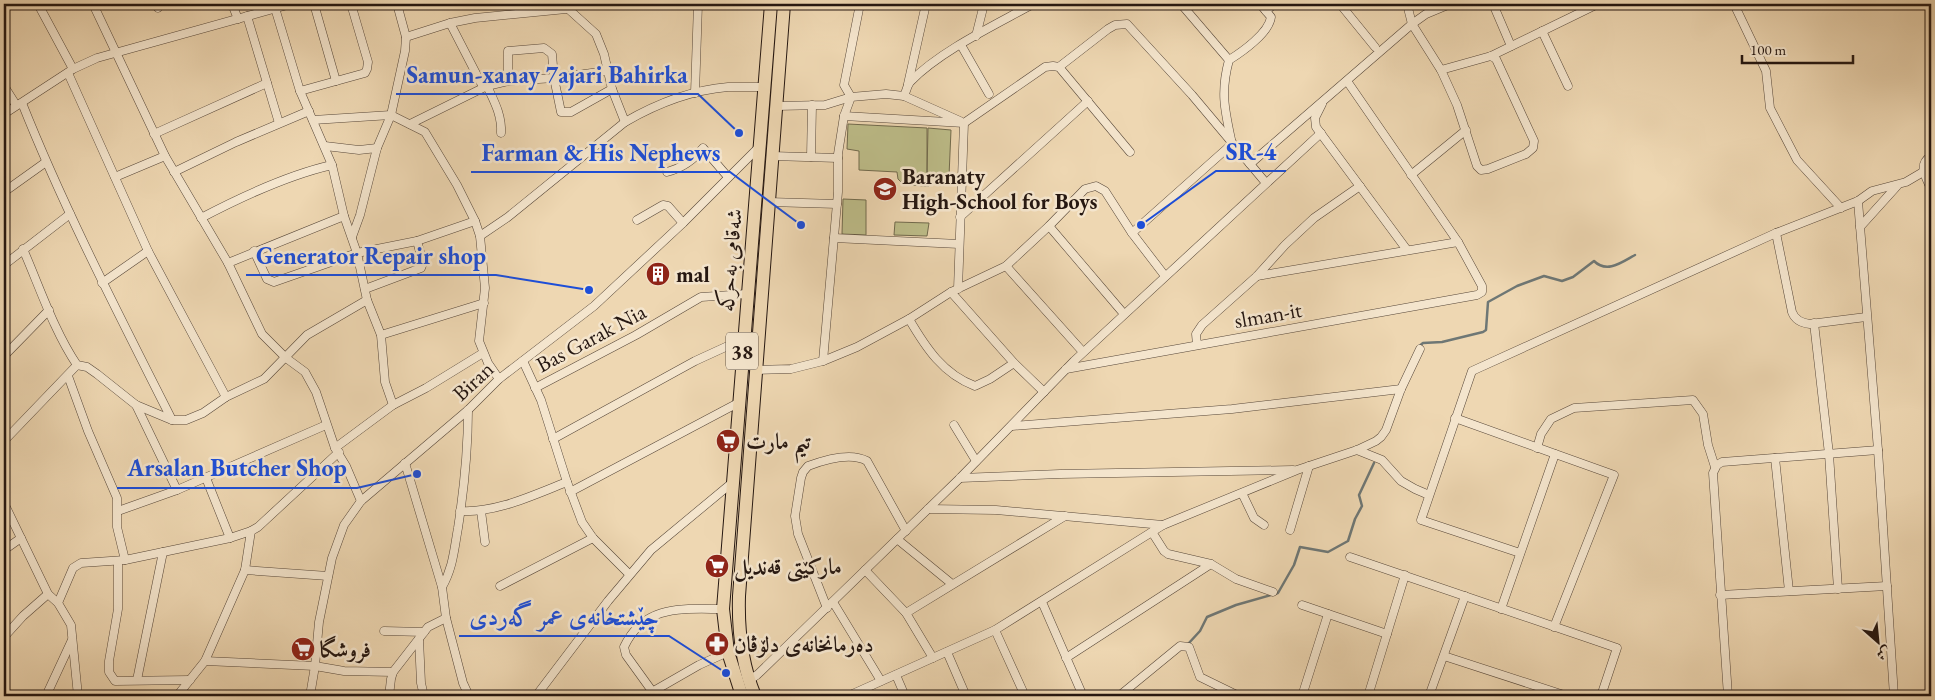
<svg xmlns="http://www.w3.org/2000/svg" width="1935" height="700" viewBox="0 0 1935 700" font-family="'EB Garamond',Amiri,serif">
<rect width="100%" height="100%" fill="#eed7b2"/>
<filter id="stains"><feTurbulence type="fractalNoise" baseFrequency=".004" numOctaves="4"/><feColorMatrix values="0 0 0 0 .2 0 0 0 0 .09 0 0 0 0 .02 0 0 0 .5 -.17"/></filter>
<radialGradient id="worn" r=".72"><stop offset=".6" stop-color="#630" stop-opacity="0"/><stop offset="1" stop-color="#630" stop-opacity=".3"/></radialGradient>
<!-- green -->
<g fill="#bdbd89" stroke="#716a4d">
<path d="M848,124l79,4v46l1,-46 23,2 -2,46 -22,-1 3,1 -1,10 -25,-1 -6,-6 -1,-7 -38,-2v-19l-12,-2z"/>
<path d="M843,199l23,1v35l-24,-1z"/>
<path d="M895,222l34,1 -2,13 -33,-1z"/>
</g>
<g fill="none" stroke-linecap="round" stroke-linejoin="round">
<!-- stream -->
<g stroke="#6e7775" stroke-width="2.5">
<path d="M1418,347l5,-4 19,-1 41,-10 3,-2 2,-28 29,-16 27,-10 18,5 11,-4 21,-16c13,13 28,1 41,-6"/>
<path d="M1188,644l12,-13 7,-14 29,-12 42,-12 16,-28 6,-18 28,5 20,-11 7,-22 7,-13 -3,-11 15,-32"/>
</g>
<!-- minor casing -->
<g stroke="#574739" stroke-width="9">
<g id="minor">
<path d="M38,4l35,65"/>
<path d="M93,4l72,152 63,107 34,71 24,24 19,14 11,20 19,56 11,18 15,35"/>
<path d="M156,4l2,4"/>
<path d="M232,4l6,15"/>
<path d="M314,4l22,77"/>
<path d="M1181,4l48,56"/>
<path d="M1340,4l35,43"/>
<path d="M1407,4l5,20 29,46 16,35 20,61 4,4 7,-1 38,-15 7,-6 1,-7 -38,-82 -5,-3"/>
<path d="M1493,4l18,42"/>
<path d="M1734,4l32,67 4,37 27,52 44,48"/>
<path d="M565,6l31,28 8,20 8,35 13,33"/>
<path d="M275,8l25,83 32,74 12,51 13,37 10,47 14,35 4,47 8,23"/>
<path d="M1266,11l8,-7"/>
<path d="M247,16l32,107"/>
<path d="M450,23l33,64"/>
<path d="M1542,31l26,55"/>
<path d="M976,36l8,-32"/>
<path d="M406,37l44,-14 25,-5 91,-9"/>
<path d="M961,45l28,49"/>
<path d="M1059,67l49,-38 7,-4 12,-1 65,71 74,88"/>
<path d="M1441,70l50,-14 107,-52"/>
<path d="M68,73l80,178 78,146"/>
<path d="M508,81v-30l36,-3 8,6 2,24 7,34h10l41,-23"/>
<path d="M908,84l18,-80"/>
<path d="M4,86l12,19"/>
<path d="M487,86c7,15 15,29 14,47"/>
<path d="M300,91l65,-18 2,-4 1,-7 -17,-58"/>
<path d="M695,93l3,-89"/>
<path d="M904,96l56,25"/>
<path d="M22,103c43,108 97,212 150,317"/>
<path d="M1322,104l-7,14 1,9 91,123"/>
<path d="M776,106l49,-1 26,-8 35,-3 18,2c2,-4 3,-10 6,-14 30,-31 85,-57 123,-78"/>
<path d="M4,114l69,-45 24,-11 194,-54"/>
<path d="M844,116l120,7 81,-56 8,-1 6,1 71,85"/>
<path d="M313,120l78,-5 34,17 32,53 18,36 5,15 5,52 -6,53 9,22 11,16"/>
<path d="M410,124l77,-38 21,-5 46,-3 53,-7"/>
<path d="M154,134l113,-51"/>
<path d="M325,146l34,4 18,-2"/>
<path d="M772,156l66,2"/>
<path d="M1931,156c-14,9 -5,21 0,33"/>
<path d="M811,157l1,-52"/>
<path d="M1250,164l162,-140 14,-10 24,-10"/>
<path d="M174,172l62,-30 73,-31"/>
<path d="M667,172c15,-4 26,-11 36,-24l25,29"/>
<path d="M1411,175l55,-45"/>
<path d="M115,177l50,-21"/>
<path d="M4,192l42,-30"/>
<path d="M1858,201l20,249 16,246"/>
<path d="M769,202l68,2"/>
<path d="M960,217l128,-116"/>
<path d="M201,218c40,-21 87,-43 131,-53"/>
<path d="M637,220l26,-15 5,1 15,17"/>
<path d="M1049,226l75,88"/>
<path d="M1860,227l37,-41"/>
<path d="M1132,233l100,-89c-7,-33 -12,-51 -3,-84 13,-8 40,-27 42,-43l-11,-13"/>
<path d="M1776,233l16,79c3,8 9,11 18,12l56,-7"/>
<path d="M480,236l28,-19 117,-95c31,-18 67,-32 103,-35 11,0 23,0 35,0"/>
<path d="M352,237l8,-22 17,-67 14,-33 14,-64 1,-14 -9,-33"/>
<path d="M834,238l125,6"/>
<path d="M23,249c17,39 31,82 54,116l10,2 10,7 39,31 36,15h14l17,-7 23,-16 38,-18 43,-44 60,-35"/>
<path d="M254,251l13,28 7,3 83,-29 60,-12 58,-20"/>
<path d="M228,263l116,-47"/>
<path d="M4,265l66,-51"/>
<path d="M1006,266l77,86"/>
<path d="M1257,276l201,-34"/>
<path d="M102,283l46,-32"/>
<path d="M365,289l56,-21 2,-5 -6,-22"/>
<path d="M958,289l6,-166"/>
<path d="M951,292l63,71 30,29"/>
<path d="M909,319c17,29 34,55 66,67l15,-7 24,-16"/>
<path d="M1814,323l15,131 9,135"/>
<path d="M381,335l103,-32"/>
<path d="M1197,345l-1,-11 6,-9 55,-49 28,-31 29,-27 46,-32"/>
<path d="M4,356l45,-46"/>
<path d="M523,361l18,39 26,82 15,40 11,16 36,36"/>
<path d="M823,361l15,-169v-38l6,-38 7,-19 -7,-12 16,-81"/>
<path d="M1066,369l411,-74 5,-3v-6l-24,-44 -111,-161"/>
<path d="M756,370l35,-1 32,-8 34,-14 52,-28 42,-27 55,-26 43,-40 36,-37 11,-3 9,5 27,42 33,43"/>
<path d="M68,376l20,55 29,67v29l8,33"/>
<path d="M535,388l101,-53 65,-38 46,-3"/>
<path d="M136,405l41,85"/>
<path d="M1455,418l159,57 -60,152"/>
<path d="M954,425l22,36"/>
<path d="M1012,426l220,-17 169,-20"/>
<path d="M553,439l142,-78 48,-22"/>
<path d="M4,441l73,-76"/>
<path d="M335,448l58,-43 33,-17 57,-35"/>
<path d="M1537,448l4,-14 10,-15 23,-11 119,-8 10,14 5,31 7,22"/>
<path d="M1357,450l25,10 19,21 14,8 14,6"/>
<path d="M1775,458l14,133"/>
<path d="M405,463l37,124 4,31 17,65 6,13"/>
<path d="M206,478l24,60"/>
<path d="M960,478l100,-4 233,-4"/>
<path d="M570,492l168,-89"/>
<path d="M1242,493l12,25 10,7"/>
<path d="M4,503l44,91 10,9"/>
<path d="M928,509l68,1 167,15"/>
<path d="M118,511l59,-21 149,-65"/>
<path d="M460,511c37,2 73,-16 107,-29"/>
<path d="M481,511l4,31"/>
<path d="M1290,530l19,-64"/>
<path d="M1152,532l12,19 4,3 43,10 25,15 37,13"/>
<path d="M897,539l55,45"/>
<path d="M4,550l17,-12"/>
<path d="M1520,553l-99,-33 51,-149 304,-138 82,-32 14,-10 34,-9 17,-10"/>
<path d="M1350,557l267,91 -16,48"/>
<path d="M118,562v47l-9,52v11l6,9 75,-1"/>
<path d="M245,570l83,6"/>
<path d="M865,570l41,43 27,45"/>
<path d="M500,586l93,-48"/>
<path d="M442,587c11,-19 12,-37 16,-59 6,-39 10,-78 10,-118"/>
<path d="M1720,595l167,-9"/>
<path d="M833,602l48,79"/>
<path d="M1042,602l41,94"/>
<path d="M1302,605l85,29"/>
<path d="M827,608l-29,-74 -3,-18 6,-38 2,-6 5,-6c16,-6 43,-14 59,-5l39,70"/>
<path d="M1501,609l54,-155"/>
<path d="M906,613l159,-97"/>
<path d="M995,630l30,66"/>
<path d="M384,631l40,1"/>
<path d="M4,637l19,-21 25,-22"/>
<path d="M419,639l2,44 3,13"/>
<path d="M947,652l19,44"/>
<path d="M1444,656l123,40"/>
<path d="M1066,658l145,-94"/>
<path d="M205,661l110,5 29,5 49,1"/>
<path d="M896,675l9,21"/>
<path d="M137,680l26,-128"/>
<path d="M749,680l8,-5 203,-197 114,-117 247,-228"/>
<path d="M652,691l-26,-36 -2,-8c20,-43 58,-38 99,-38"/>
<path d="M46,696l26,-56"/>
<path d="M78,696l-7,-71 -13,-22 15,-35 8,-5 44,-3 105,-22 21,-7"/>
<path d="M177,696l28,-35 40,-91 6,-39 7,-4 81,-75"/>
<path d="M310,696l5,-30 4,-44 13,-64 12,-33 17,-24 107,-91 31,-31 95,-73 89,-83 76,-76"/>
<path d="M389,696l2,-17 2,-7 35,-45 18,-9"/>
<path d="M536,696l72,-95 43,-51 82,-68"/>
<path d="M645,696l54,-31 29,-13"/>
<path d="M848,696l147,-66 168,-105 134,-55 60,-20 19,-9 5,-4 5,-7 15,-41 19,-40"/>
<path d="M1119,696l61,-50 9,1 11,30 39,19"/>
<path d="M1302,696l26,-82"/>
<path d="M1368,696l37,-121"/>
<path d="M1429,696l36,-100"/>
<path d="M1728,696l-15,-223 4,-8 5,-3 156,-12"/>
</g>
</g>
<!-- primary casing -->
<g stroke="#251711" stroke-width="14">
<g id="primary">
<path d="M742,696l-14,-44 -5,-43 48,-605"/>
<path d="M755,696c-13,-31 -17,-67 -16,-100l45,-592"/>
</g>
</g>
<!-- minor -->
<use href="#minor" stroke="#f4e5cd" stroke-width="8"/>
<!-- primary -->
<use href="#primary" stroke="#eed7b2" stroke-width="12"/>
</g>
<!-- icons -->
<defs>
<g id="school-disc" transform="scale(1.25)"><circle r="9.5" fill="#8f2418" stroke="#f4e5cd"/><path d="M0-5L7-2L0 1L-7-2ZM-4 1L0 2.5L4 1V4Q0 6-4 4Z" fill="#fff"/></g>
<g id="building-disc" transform="scale(1.25)"><circle r="9.5" fill="#8f2418" stroke="#f4e5cd"/><path d="M-4-6H4V6H1V3H-1V6H-4ZM-2.5-4.3h1.7v1.8h-1.7ZM.8-4.3h1.7v1.8H.8ZM-2.5-1h1.7V.8h-1.7ZM.8-1h1.7V.8H.8Z" fill="#fff"/></g>
<g id="supermarket-disc" transform="scale(1.25)"><circle r="9.5" fill="#8f2418" stroke="#f4e5cd"/><path d="M-6-5.5h2.5l.6 2H6L4.5 2H-2.5L-4.4-4H-6ZM-1.5 3.2a1.3 1.3 0 1 0 .1 0ZM3 3.2a1.3 1.3 0 1 0 .1 0Z" fill="#fff"/></g>
<g id="pharmacy-disc" transform="scale(1.25)"><circle r="9.5" fill="#8f2418" stroke="#f4e5cd"/><path d="M-2-6h4v4h4v4h-4v4h-4v-4h-4v-4h4Z" fill="#fff"/></g>
</defs>
<g fill-rule="evenodd">
<use href="#school-disc" x="885" y="189"/>
<use href="#building-disc" x="658" y="274"/>
<use href="#supermarket-disc" x="728" y="441"/>
<use href="#supermarket-disc" x="717" y="566"/>
<use href="#pharmacy-disc" x="717" y="644"/>
<use href="#supermarket-disc" x="303" y="649"/>
</g>
<g text-anchor="middle" dominant-baseline="central" stroke-width="5" stroke-linejoin="round" paint-order="stroke">
<!-- shield labels -->
<rect fill="#f4e5cd" stroke="#635549" stroke-width="1" x="726" y="332.5" width="32" height="37" rx="4"/>
<g font-size="21" font-weight="bold" fill="#251711">
<text x="742" y="351">38</text>
</g>
<!-- poi labels -->
<g font-size="22" font-weight="bold" fill="#251711" stroke="#f4e5cd" text-anchor="start">
<text x="902" y="176">Baranaty<tspan x="902" dy="25">High-School for Boys</tspan></text>
<text x="676" y="274">mal</text>
<text x="746" y="441">تيم مارت</text>
<text x="734" y="566">مارکێتی قەندیل</text>
<text x="734" y="644">دەرمانخانەی دلۆڤان</text>
<text x="320" y="649">فروشگا</text>
</g>
<!-- street labels -->
<g font-size="22" fill="#251711" stroke="#f4e5cd">
<text transform="translate(730 260) rotate(-85)">شەقامی بەحرکە</text>
<text transform="translate(1268 315) rotate(-10)">slman-it</text>
<text transform="translate(591 338) rotate(-28)">Bas Garak Nia</text>
<text transform="translate(473 381) rotate(-43)">Biran</text>
</g>
</g>
<!-- callouts -->
<path fill="none" stroke="#1d4ed8" stroke-width="2" d="M739 133L698 94H396M1141 225L1216 171H1286M801 225L730 172H471M589 290L496 275H246M417 474L357 488H117M726 673L669 636H459"/>
<g fill="#1d4ed8" stroke="#f4e5cd" stroke-width="2">
<circle cx="739" cy="133" r="5"/>
<circle cx="1141" cy="225" r="5"/>
<circle cx="801" cy="225" r="5"/>
<circle cx="589" cy="290" r="5"/>
<circle cx="417" cy="474" r="5"/>
<circle cx="726" cy="673" r="5"/>
</g>
<g font-size="24" text-anchor="middle" font-weight="bold" fill="#1d4ed8" stroke="#f4e5cd" stroke-width="5" stroke-linejoin="round" paint-order="stroke">
<text x="547" y="83">Samun-xanay 7ajari Bahirka</text>
<text x="1251" y="160">SR-4</text>
<text x="601" y="161">Farman &amp; His Nephews</text>
<text x="371" y="264">Generator Repair shop</text>
<text x="237" y="476">Arsalan Butcher Shop</text>
<text x="564" y="625">چێشتخانەی عمر گەردی</text>
</g>
<!-- margin -->
<rect width="1935" height="700" fill="none" stroke="#eed7b2" stroke-width="20"/>
<rect x="5" y="5" width="1925" height="690" fill="none" stroke="#251711" stroke-width="2.5"/>
<rect x="10" y="10" width="1915" height="680" fill="none" stroke="#251711"/>
<!-- north arrow -->
<g transform="translate(1878 642) rotate(153)" stroke="#f4e5cd" stroke-width="4" paint-order="stroke">
<path d="M0-4L9 19L0 12L-9 19Z" fill="#251711"/>
<text y="-8" font-size="14" font-weight="bold" text-anchor="middle" fill="#251711">ش</text>
</g>
<!-- scale -->
<path d="M1742 55v8h111v-8" fill="none" stroke="#251711" stroke-width="2.5"/>
<text x="1750" y="55" font-size="15" fill="#251711" stroke="#f4e5cd" stroke-width="4" paint-order="stroke">100 m</text>
<rect width="100%" height="100%" filter="url(#stains)"/>
<rect width="100%" height="100%" fill="url(#worn)"/>
</svg>
